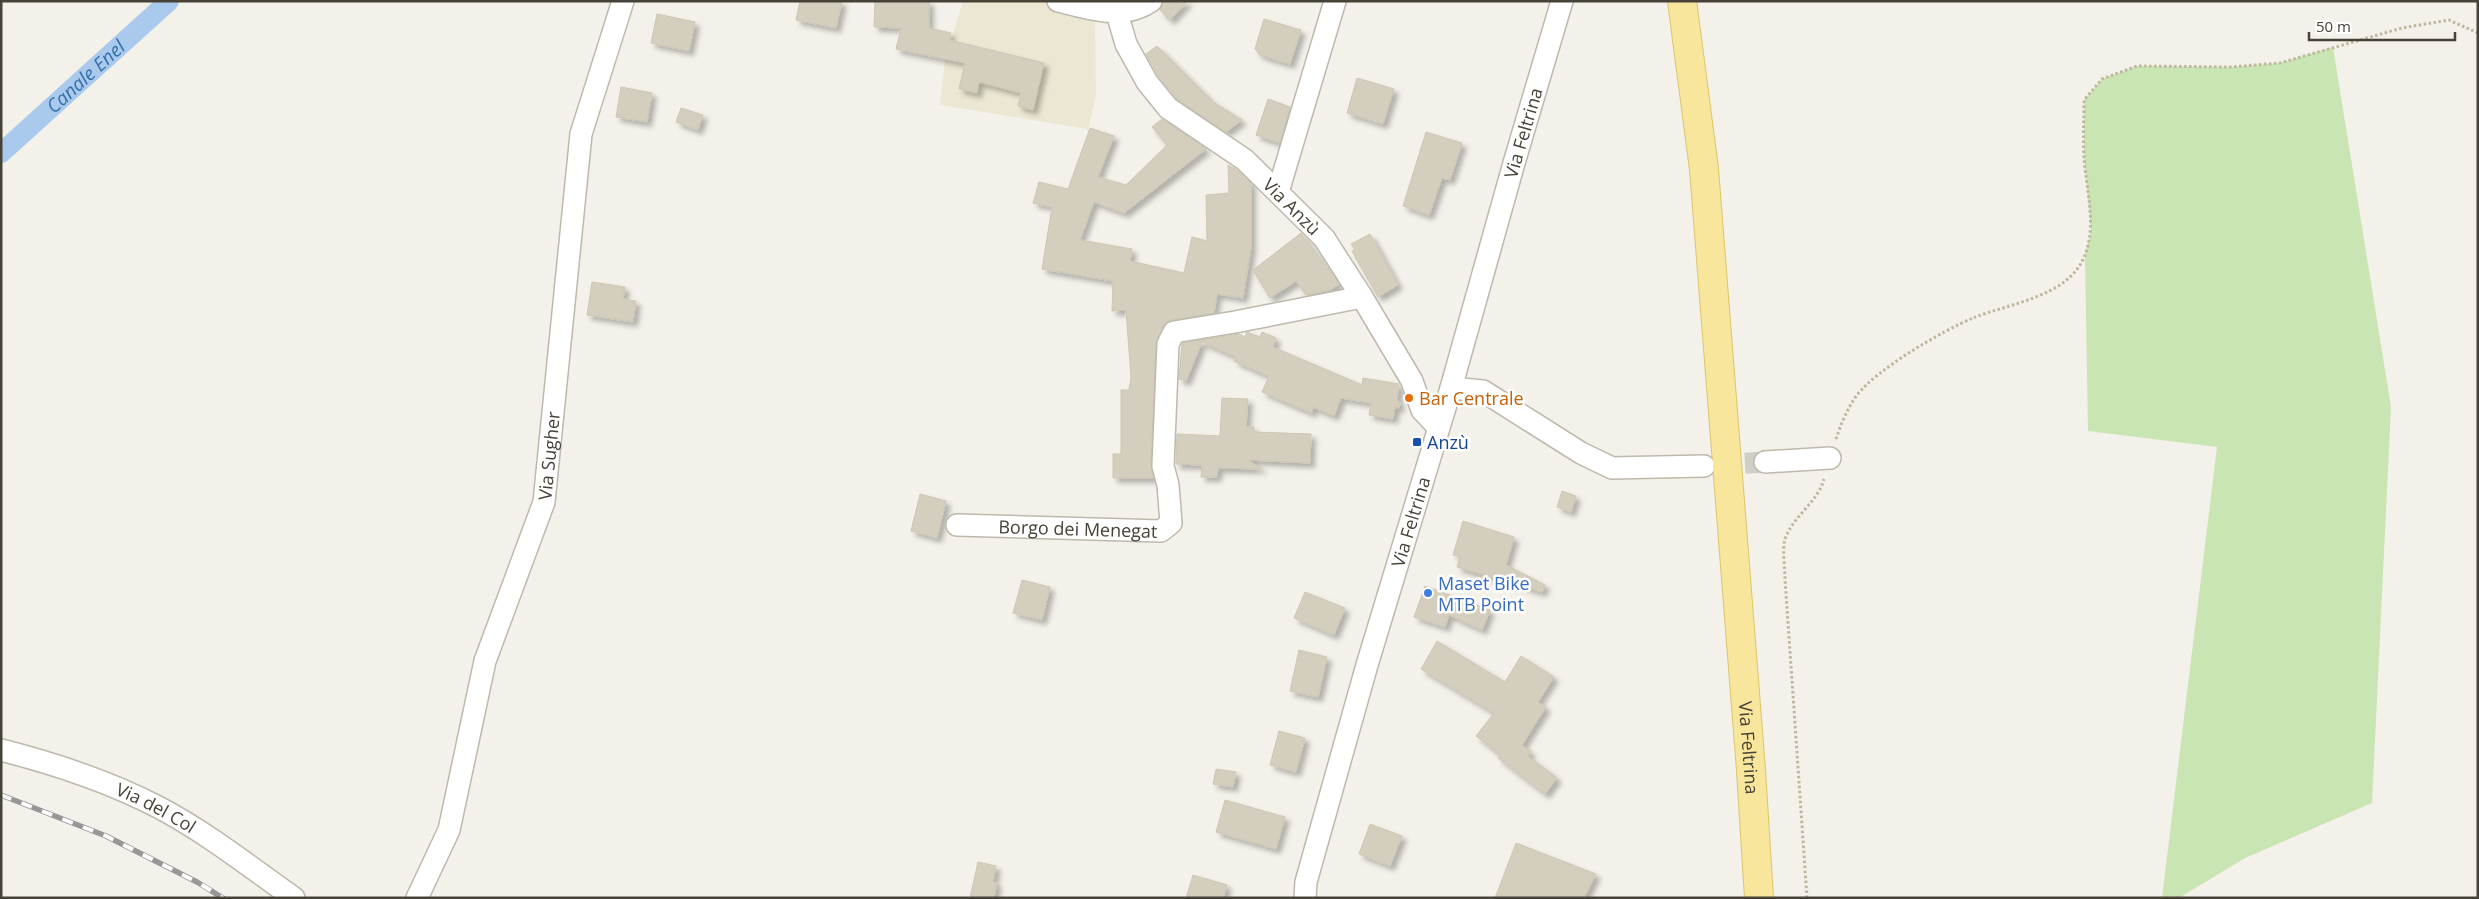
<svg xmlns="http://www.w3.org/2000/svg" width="2479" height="899" viewBox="0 0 2479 899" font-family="'Open Sans',sans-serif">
<defs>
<filter id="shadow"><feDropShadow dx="4.5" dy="4.5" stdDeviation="2.5" flood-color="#0004"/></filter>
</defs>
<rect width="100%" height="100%" fill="#f3f1e9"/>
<!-- education -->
<path fill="#ebe7d3" d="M963,1h96l36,13 1,82 -8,33 -148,-24 5,-44z"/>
<!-- green -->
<path fill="#cae5b4" d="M2333,47l58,360 -19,396 -127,55 -66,40h-17l55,-451 -129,-16 -3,-175 6,-26 -7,-72v-58l18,-21 35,-13 93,1 50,-4z"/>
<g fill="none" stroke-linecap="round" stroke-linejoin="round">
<!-- canal -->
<path stroke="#a9caec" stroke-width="20" id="s1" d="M1,153l168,-152"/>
</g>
<!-- building -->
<g fill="#d4cebf" stroke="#cec6b2" filter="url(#shadow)">
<path d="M800,1h42l-6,27 -40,-8z"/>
<path d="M875,1h54v27l22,5 -2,7 95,23 -11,47 -15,-4 3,-13 -42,-11 -2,11 -18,-4 6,-26 -69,-14 5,-21 -27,-1z"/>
<path d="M1163,1h25l-18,19 -10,-10z"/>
<path d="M657,14l38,8 -6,29 -38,-8z"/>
<path d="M1264,19l37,11 -11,34 -30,-9 -5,-6z"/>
<path d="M1157,46l56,56 29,18 -16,12 -49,-33 -19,-24 -12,-21z"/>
<path d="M1357,78l37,11 -11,35 -36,-11z"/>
<path d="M621,87l31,6 -5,29 -31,-5z"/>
<path d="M1268,99l22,8 -10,36 -24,-8z"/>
<path d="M681,108l22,7 -5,15 -22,-8z"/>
<path d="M1162,119l44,30 -82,64 -30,-11 -14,38 52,9 -2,12 54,12 8,-36 15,4 -1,-46 23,-2 -1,-28 9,5 14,13v65l-8,50 -26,-4 -3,19 -42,7 -9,6 -7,17 -5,122 2,13h-40v-24h8v-64h8l2,-13 -5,-67 -14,1 1,-30 -71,-12 10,-62 -19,-4 6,-21 29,7 22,-61 24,8 -16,41 28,8 41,-40 -15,-18z"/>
<path d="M1426,132l36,11 -12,37 -8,-2 -13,37 -26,-9z"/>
<path d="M1301,233l38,51 -9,6 -24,5 -10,-14 -26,17 -17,-28z"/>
<path d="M1370,234l28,51 -20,12 -26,-46 3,-1 -4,-6z"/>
<path d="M592,282l33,5 -2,12 13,2 -3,21 -46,-7z"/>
<path d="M1247,332l13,5 2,-5 14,6 -3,9 89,38 1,-7 36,6 -2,16 3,2 -1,6 -4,-1 -2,12 -24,-4 2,-12 -30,-5 -7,18 -21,-9 -1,6 -50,-21 7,-16 -35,-15 2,-4 -34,-15 -16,39 -7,-2 3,-36 57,-9 6,3z"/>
<path d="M1222,398l26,1 -2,28h8v5l57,2 -1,29 -63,-3 15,9 -44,-1 -1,9h-16l1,-12 -26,-1 1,-30 43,2z"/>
<path d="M1562,491l14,5 -5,16 -14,-5z"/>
<path d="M920,494l26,7 -9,37 -26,-7z"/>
<path d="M1463,521l51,16 -8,28 39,20 -3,7 -85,-25 3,-10 -7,-2z"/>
<path d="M1022,580l28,7 -8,33 -29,-7z"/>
<path d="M1425,586l65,24 -8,20 -33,-15 -4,12 -31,-10z"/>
<path d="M1305,592l40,16 -11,27 -40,-17z"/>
<path d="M1437,641l68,41 16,-26 33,21 -16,25 8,5 -24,38 9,7 -3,4 29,22 -12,16 -47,-36 2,-3 -24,-19 18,-23 -73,-44z"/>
<path d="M1299,650l28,7 -9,40 -28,-6z"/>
<path d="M1279,731l26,7 -9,34 -26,-7z"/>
<path d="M1216,769l20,3 -3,15 -20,-3z"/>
<path d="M1225,800l60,17 -9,32 -60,-17z"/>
<path d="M1370,824l32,12 -12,30 -31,-12z"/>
<path d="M1516,843l80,31 -12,24h-89z"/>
<path d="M978,862l18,4 -3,16 4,1 -3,15h-24z"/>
<path d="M1193,875l34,10 -4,13h-37z"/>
</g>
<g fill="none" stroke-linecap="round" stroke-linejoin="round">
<!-- minor-tunnel -->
<path stroke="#d0cec5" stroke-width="21" stroke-dasharray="21 11" stroke-linecap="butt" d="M1713,465l52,-3"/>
<!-- minor casing -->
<g stroke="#beb9ac" stroke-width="24">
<g id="minor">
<path d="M1058,1c31,7 64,20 93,0"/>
<path id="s2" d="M1117,13l9,31 21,38 21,26 77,52 79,78 38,59 50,84 10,29 16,17"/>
<path d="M1278,192l57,-191"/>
<path d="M1451,388l32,3 98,62 31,15 92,-2"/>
<path d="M1765,462l65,-4"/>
<path id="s3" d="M957,525l204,6 10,-8 -3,-38 -5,-19 5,-122 6,-12 61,-10 127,-25"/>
<path id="s4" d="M1,750c55,14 107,31 157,57 48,25 92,60 136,91"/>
<path id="s5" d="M417,898l32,-68 36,-169 59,-159 37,-368 42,-133"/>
<path id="s6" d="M1305,898l1,-16 61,-217 84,-277 63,-225 48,-162"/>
</g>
</g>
<!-- major casing -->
<g stroke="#dcc56d" stroke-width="30">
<g id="major">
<path id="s7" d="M1682,1l22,168 47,601 8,128"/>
</g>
</g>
<!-- path -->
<g stroke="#bfb69e" stroke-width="3" stroke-dasharray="2.5 2.5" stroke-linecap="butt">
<path d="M1836,439c5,-15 11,-30 21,-44 20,-26 85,-64 116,-77 37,-15 96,-21 112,-63 12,-31 1,-66 -1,-98 -1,-19 0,-38 0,-57l18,-21 35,-13 93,1 50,-4 122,-35 47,-8 29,13"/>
<path d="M1807,898l-22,-319c0,-12 -3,-29 0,-40 8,-23 33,-37 39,-60"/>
</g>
<!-- minor -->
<use href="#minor" stroke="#fff" stroke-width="21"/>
<!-- major -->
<use href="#major" stroke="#f8e69d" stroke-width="28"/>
<!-- rail casing -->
<g stroke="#979797" stroke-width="5.5">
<path id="rail" d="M1,795l105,41 91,46 26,16"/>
</g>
<!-- rail -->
<use href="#rail" stroke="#fff" stroke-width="4" stroke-dasharray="11" stroke-linecap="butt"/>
</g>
<!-- markers -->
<circle fill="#e8710a" stroke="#fff" stroke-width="2" cx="1409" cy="398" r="5"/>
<rect fill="#1a4fb4" stroke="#fff" stroke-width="2" x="1412" y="437" width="10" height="10" rx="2.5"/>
<circle fill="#3f7fe0" stroke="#fff" stroke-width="2" cx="1428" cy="593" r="5"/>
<g text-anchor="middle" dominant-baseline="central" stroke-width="5" stroke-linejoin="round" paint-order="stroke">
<!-- street labels -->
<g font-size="18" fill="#464237" stroke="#fff">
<text stroke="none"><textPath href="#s6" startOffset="796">Via Feltrina</textPath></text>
<text stroke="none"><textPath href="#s2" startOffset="268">Via Anzù</textPath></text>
<text stroke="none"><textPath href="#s5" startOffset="464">Via Sugher</textPath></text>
<text stroke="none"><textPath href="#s6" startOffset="391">Via Feltrina</textPath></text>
<text stroke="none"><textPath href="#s3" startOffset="121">Borgo dei Menegat</textPath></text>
<text stroke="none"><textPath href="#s7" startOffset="750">Via Feltrina</textPath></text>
<text stroke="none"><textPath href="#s4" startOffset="166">Via del Col</textPath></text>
</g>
<!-- food labels -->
<g font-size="18" fill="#c56008" stroke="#fff" text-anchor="start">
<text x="1419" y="398">Bar Centrale</text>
</g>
<!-- transit labels -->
<g font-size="18" fill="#164399" stroke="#fff" text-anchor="start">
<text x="1427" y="442">Anzù</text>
</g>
<!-- shop labels -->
<g font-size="18" fill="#366cbe" stroke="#fff" text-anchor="start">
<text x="1438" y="583">Maset Bike<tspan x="1438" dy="21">MTB Point</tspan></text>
</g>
<!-- water labels -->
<g font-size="19" font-style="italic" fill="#3770ac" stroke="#fff">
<text stroke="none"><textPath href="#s1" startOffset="114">Canale Enel</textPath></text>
</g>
</g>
<!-- border -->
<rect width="2479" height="899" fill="none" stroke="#464237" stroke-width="5"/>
<!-- scale -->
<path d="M2309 32v8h146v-8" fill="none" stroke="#464237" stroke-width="2.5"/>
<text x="2316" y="32" font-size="15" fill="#464237" stroke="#ffffff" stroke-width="4" paint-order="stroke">50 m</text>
</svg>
